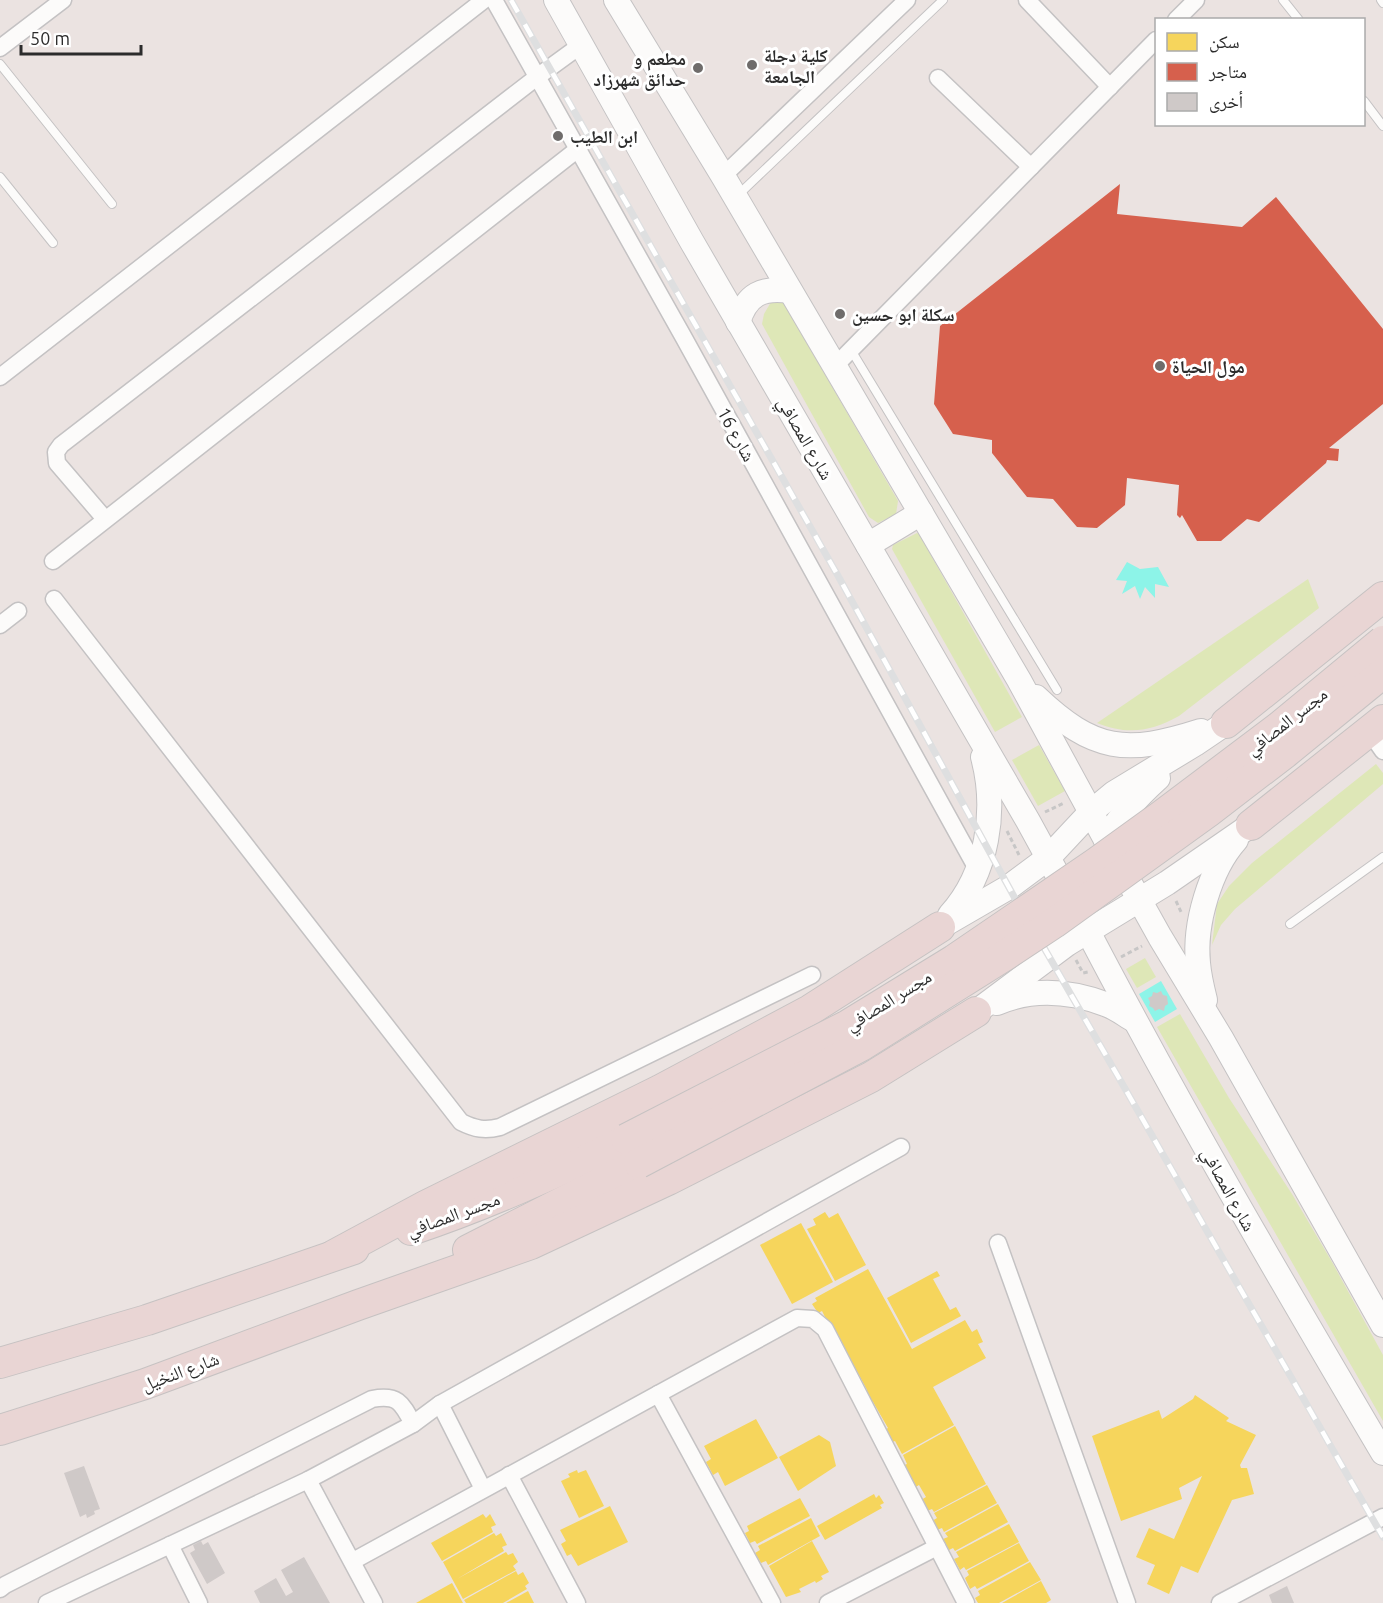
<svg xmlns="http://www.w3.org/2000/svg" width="1383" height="1603" viewBox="0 0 1383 1603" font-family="Ubuntu,'Noto Naskh Arabic',sans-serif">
<rect width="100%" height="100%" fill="#ebe3e1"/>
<!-- green -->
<g fill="#dee7b7">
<path d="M782,300l116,201 -2,13 -18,9 -9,-6 -107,-193 2,-10 7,-12z"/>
<path d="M917,533l2,1 103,183 -27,15 -103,-183 1,-4z"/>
<path d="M1308,579l11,29 -140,108c-29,16 -52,19 -82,7z"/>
<path d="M1039,745l26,46 -27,15 -26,-46z"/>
<path d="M1376,764l7,9v11l-148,125 -14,16 -9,20 5,-41 12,-18 23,-23z"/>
<path d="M1145,958l11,19 -19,11 -11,-19z"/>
<path d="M1180,1014l49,84 63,96 40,68 51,93v66l-226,-394z"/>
</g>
<!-- water -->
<g fill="#8df4e8">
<path d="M1127,562l13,7 18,-2 11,20 -14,-3v14l-10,-11 -5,12 -5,-13 -13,8 5,-13 -11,-1z"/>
<path d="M1161,981l16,28 -22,13 -16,-28z"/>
</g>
<!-- homes -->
<g fill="#f6d55c">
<path d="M825,1212l4,6 9,-5 28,52 -31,16 -28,-52 9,-4 -3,-6z"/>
<path d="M801,1223l32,59 -41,22 -32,-59z"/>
<path d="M868,1269l44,80 53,-29 7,12 5,-3 6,13 -5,2 8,14 -53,29 21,38 -52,29 -7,-13 -5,2 -7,-12 5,-3 -15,-26 -4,2 -7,-12 5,-2 -13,-24 -4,2 -28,-47 4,-2 -4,-8 -4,2 -6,-9 5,-3 -2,-3z"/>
<path d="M937,1271l3,5 -7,3 17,31 6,-3 5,9 -50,27 -24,-45z"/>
<path d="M1195,1395l34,23 -3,3 30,14 -16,30 1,3h6l7,26 -22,6 -34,73 -17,-7 -12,28 -22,-10 8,-19 -19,-8 13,-29 25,11 28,-63 -23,12 3,11 -61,22 -29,-85 67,-26 3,9 31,-20z"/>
<path d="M756,1419l22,39 -53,28 -7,-14 -5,3 -7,-13 5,-3 -7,-13z"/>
<path d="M955,1426l31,58 -52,28 -2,-3 -5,2 -6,-11 5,-3 -7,-12 -5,3 -12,-22 5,-2 -4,-9z"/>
<path d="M819,1435l11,7 6,24 -38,25 -19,-34z"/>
<path d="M577,1470l1,3 8,-3 18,36 -25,12 -18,-37 9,-4 -2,-3z"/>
<path d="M987,1485l10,18 -53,29 -2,-4 -5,2 -5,-9 5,-3 -3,-5z"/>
<path d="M874,1494l2,4 3,-3 5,8 -4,2 2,3 -57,32 -8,-14z"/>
<path d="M800,1498l10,18 -53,28 -2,-3 -5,2 -5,-10 4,-2 -2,-5z"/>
<path d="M998,1504l10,18 -53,29 -2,-3 -4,2 -6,-11 5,-2 -3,-4z"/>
<path d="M610,1506l18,36 -50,24 -7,-12 -4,2 -6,-12 5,-3 -6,-11z"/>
<path d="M483,1514l3,4 4,-4 6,11 -5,2 2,5 -51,29 -11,-18z"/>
<path d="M811,1518l9,18 -52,29 -2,-4 -5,2 -6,-10 5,-3 -2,-4z"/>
<path d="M1009,1524l10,18 -53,28 -2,-3 -4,3 -6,-11 5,-2 -3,-5z"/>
<path d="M494,1533l2,3 5,-3 6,12 -5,2 2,4 -47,28 49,-27 2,3 5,-2 5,9 -5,4 3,4 -53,29 -20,-37z"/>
<path d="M812,1541l17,31 -8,4 2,3 -7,4 -1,-2 -16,8 2,3 -15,5 -17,-31z"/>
<path d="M1019,1543l10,18 -52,28 -2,-3 -5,3 -5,-11 4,-3 -2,-4z"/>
<path d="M1030,1562l11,18 -42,23h-21l-3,-5 5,-3 -2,-4z"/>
<path d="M516,1571l2,4 5,-3 6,11 -4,3 2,3 -24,14h-37l-2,-3z"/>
<path d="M1041,1581l10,19 -5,3h-44z"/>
<path d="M452,1583l11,20h-47z"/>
<path d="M528,1591l6,12h-28z"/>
</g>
<!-- shops -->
<path fill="#d6604d" d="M1120,184l-3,30 125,13 34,-30 107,132v75l-54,44 10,1 -1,12 -11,-1 -1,3 -67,59 -12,-3 -26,22h-24l-15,-26 -2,3 -3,-3 2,-30 -52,-7 -2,27 -28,23 -20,-1 -24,-28 -26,-2 -35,-44v-13l-39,-6 -19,-30 6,-78z"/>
<!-- building -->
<g fill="#cfc9c8">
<path d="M1161,991l2,4 4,1 1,8 -3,2 -1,5 -5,-2 -4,2 -2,-3 -4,-2 1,-4 -2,-4 4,-2 1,-4 4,1z"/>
<path d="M84,1466l16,43 -6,2 1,3 -8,4 -1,-4 -6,3 -16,-44z"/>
<path d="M201,1541l2,4 5,-3 17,31 -18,11 -17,-31 5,-3 -2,-5z"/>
<path d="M304,1557l26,46h-70l-6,-12 22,-13 10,18 7,-4 -12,-22z"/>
<path d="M1287,1586l7,17h-22l-3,-8z"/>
</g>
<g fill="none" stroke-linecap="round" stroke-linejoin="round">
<!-- lane casing -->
<g stroke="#c4c2c3" stroke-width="10">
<g id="lane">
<path d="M1283,0l16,20"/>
<path d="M1381,0l2,3"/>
<path d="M0,64l112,140"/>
<path d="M1364,101l19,25"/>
<path d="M0,177l53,66"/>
<path d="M737,196l206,-196"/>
<path d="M851,350l206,340"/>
<path d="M1290,924l93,-67"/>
</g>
</g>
<!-- street casing -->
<g stroke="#c4c2c3" stroke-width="19">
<g id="street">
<path d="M494,0l190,338 293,531"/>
<path d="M1027,0l83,87"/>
<path d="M1176,20l20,-20"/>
<path d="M0,48l63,-48"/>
<path d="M938,78l93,89"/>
<path d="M723,176l184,-176"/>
<path d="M835,366l321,-326"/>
<path d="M0,377l484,-377"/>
<path d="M105,519l-48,-56 -1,-11 5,-7 476,-368 44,-32"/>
<path d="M53,561l525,-412"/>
<path d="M54,599l407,523c14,7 24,9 39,5l312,-152"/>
<path d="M0,625l18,-14"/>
<path d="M1369,731l14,20"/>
<path d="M998,1243l129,360"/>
<path d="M658,1394l114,209"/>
<path d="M440,1404l43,85"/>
<path d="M509,1475l68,128"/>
<path d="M308,1480l66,123"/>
<path d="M170,1545l29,58"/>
<path d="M353,1561l444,-243 16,1 12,10 141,274"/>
<path d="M0,1589l5,-4 367,-186c26,-5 30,4 41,25"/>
<path d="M47,1603l261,-123 105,-56 27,-20 461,-257"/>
<path d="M828,1603l109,-56"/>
<path d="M1220,1603l163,-86"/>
</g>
</g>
<!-- secondary casing -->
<g stroke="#c4c2c3" stroke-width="26">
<g id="secondary">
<path d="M556,0l136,242 336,579 29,53"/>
<path d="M616,0l107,176 296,504 87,160"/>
<path d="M738,322c9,-28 24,-35 52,-31"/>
<path d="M868,545l53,-32"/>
<path d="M1036,697c58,55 90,58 165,34"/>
<path d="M1106,840c13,-24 32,-44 52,-62"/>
<path d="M1131,885l29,52 61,101 162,287"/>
<path d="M950,915c38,-42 47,-105 33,-158"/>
<path d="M1082,920c94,181 197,357 301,533"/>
<path d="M940,927l69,-40 39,-29 43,-46 23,-19 81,-49 31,-21"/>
<path d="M1205,1000c-3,-12 -6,-25 -7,-37 -4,-39 12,-94 38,-123"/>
<path d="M997,1003c35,-15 73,-12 108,1 10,3 20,11 29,16"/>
<path d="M976,1012l91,-68 100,-61 84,-58"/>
</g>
</g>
<!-- highway casing -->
<g stroke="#c6c2c2" stroke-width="32">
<g id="highway">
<path d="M1226,723l157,-126"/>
<path d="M1251,825l132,-105"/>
<path d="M411,1230c75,-25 145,-57 215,-91"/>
<path d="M468,1250l171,-87"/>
<path d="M334,1255l91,-49 235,-116 150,-80 130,-83"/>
<path d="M0,1363l147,-43 207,-71"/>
<path d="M0,1430l145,-46 213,-79 173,-61 137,-64 203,-103 105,-65"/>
</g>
</g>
<!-- path -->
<g stroke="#c7c6c6" stroke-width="3" stroke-dasharray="4.5 3" stroke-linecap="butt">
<path d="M1045,812l19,-9"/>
<path d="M1007,831l12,24"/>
<path d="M1176,901l6,13"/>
<path d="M1121,957l21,-11"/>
<path d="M1076,960l7,13 5,-1"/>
</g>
<!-- lane -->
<use href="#lane" stroke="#fcfbfa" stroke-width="8"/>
<!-- street -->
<use href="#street" stroke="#fcfbfa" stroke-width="16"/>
<!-- secondary -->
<use href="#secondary" stroke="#fcfbfa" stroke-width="24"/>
<!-- highway -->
<use href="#highway" stroke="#e9d5d4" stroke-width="30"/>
<!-- rail casing -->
<g stroke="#dedfe0" stroke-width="7">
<g id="rail">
<path d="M511,0l326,574 180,328"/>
<path d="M1043,946l340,591"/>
</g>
</g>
<!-- rail -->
<use href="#rail" stroke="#fff" stroke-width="4.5" stroke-dasharray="14" stroke-linecap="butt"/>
<!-- highway-bridge casing -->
<g stroke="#c6c2c2" stroke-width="32" stroke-linecap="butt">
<g id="highway-bridge">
<path d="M626,1139l222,-114 106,-65 142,-97 65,-47 118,-89 104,-86"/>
<path d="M639,1163l222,-117 143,-90 50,-33 154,-111 77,-59 98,-80"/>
</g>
</g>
<!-- highway-bridge -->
<use href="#highway-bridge" stroke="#e9d5d4" stroke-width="30"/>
</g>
<!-- markers -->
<g fill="#6f6c6b" stroke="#fff" stroke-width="2">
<circle cx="752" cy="65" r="6"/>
<circle cx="698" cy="68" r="6"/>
<circle cx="558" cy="136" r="6"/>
<circle cx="840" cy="314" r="6"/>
<circle cx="1160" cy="366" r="6"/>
</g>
<g text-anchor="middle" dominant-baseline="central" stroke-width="6" stroke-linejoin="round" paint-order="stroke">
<!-- poi labels -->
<g font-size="18" font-weight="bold" fill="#2c2c2c" stroke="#fff" text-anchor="start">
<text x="764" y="55">كلية دجلة<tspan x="764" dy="21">الجامعة</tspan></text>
<text x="686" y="58" text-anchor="end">مطعم و<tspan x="686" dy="21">حدائق شهرزاد</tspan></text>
<text x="570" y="136">ابن الطيب</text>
<text x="852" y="314">سكلة ابو حسين</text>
<text x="1172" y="366">مول الحياة</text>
</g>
<!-- street labels -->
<g font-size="18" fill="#2c2c2c" stroke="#fff">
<text transform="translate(737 434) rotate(61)">شارع 16</text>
<text transform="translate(806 438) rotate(60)">شارع المصافي</text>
<text transform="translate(1286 721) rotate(-38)">مجسر المصافي</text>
<text transform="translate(888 1000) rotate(-32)">مجسر المصافي</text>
<text transform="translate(1229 1189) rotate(61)">شارع المصافي</text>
<text transform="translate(453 1214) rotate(-20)">مجسر المصافي</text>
<text transform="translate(180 1371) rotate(-20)">شارع النخيل</text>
</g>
</g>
<!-- legend -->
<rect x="1155" y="18" width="210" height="108" fill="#ffffff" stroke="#ababab" stroke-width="1.5"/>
<rect x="1167" y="33" width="30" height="18" fill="#f6d55c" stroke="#ababab" stroke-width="1.5"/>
<text x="1209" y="48" font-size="18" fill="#2c2c2c">سكن</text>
<rect x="1167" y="63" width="30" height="18" fill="#d6604d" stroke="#ababab" stroke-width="1.5"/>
<text x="1209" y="78" font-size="18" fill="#2c2c2c">متاجر</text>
<rect x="1167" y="93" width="30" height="18" fill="#cfc9c8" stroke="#ababab" stroke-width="1.5"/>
<text x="1209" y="108" font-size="18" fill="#2c2c2c">أخرى</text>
<!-- scale -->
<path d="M21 45v9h120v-9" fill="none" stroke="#2c2c2c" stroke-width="3"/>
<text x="30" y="45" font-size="18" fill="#2c2c2c" stroke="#ffffff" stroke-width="4.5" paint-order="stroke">50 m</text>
</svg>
